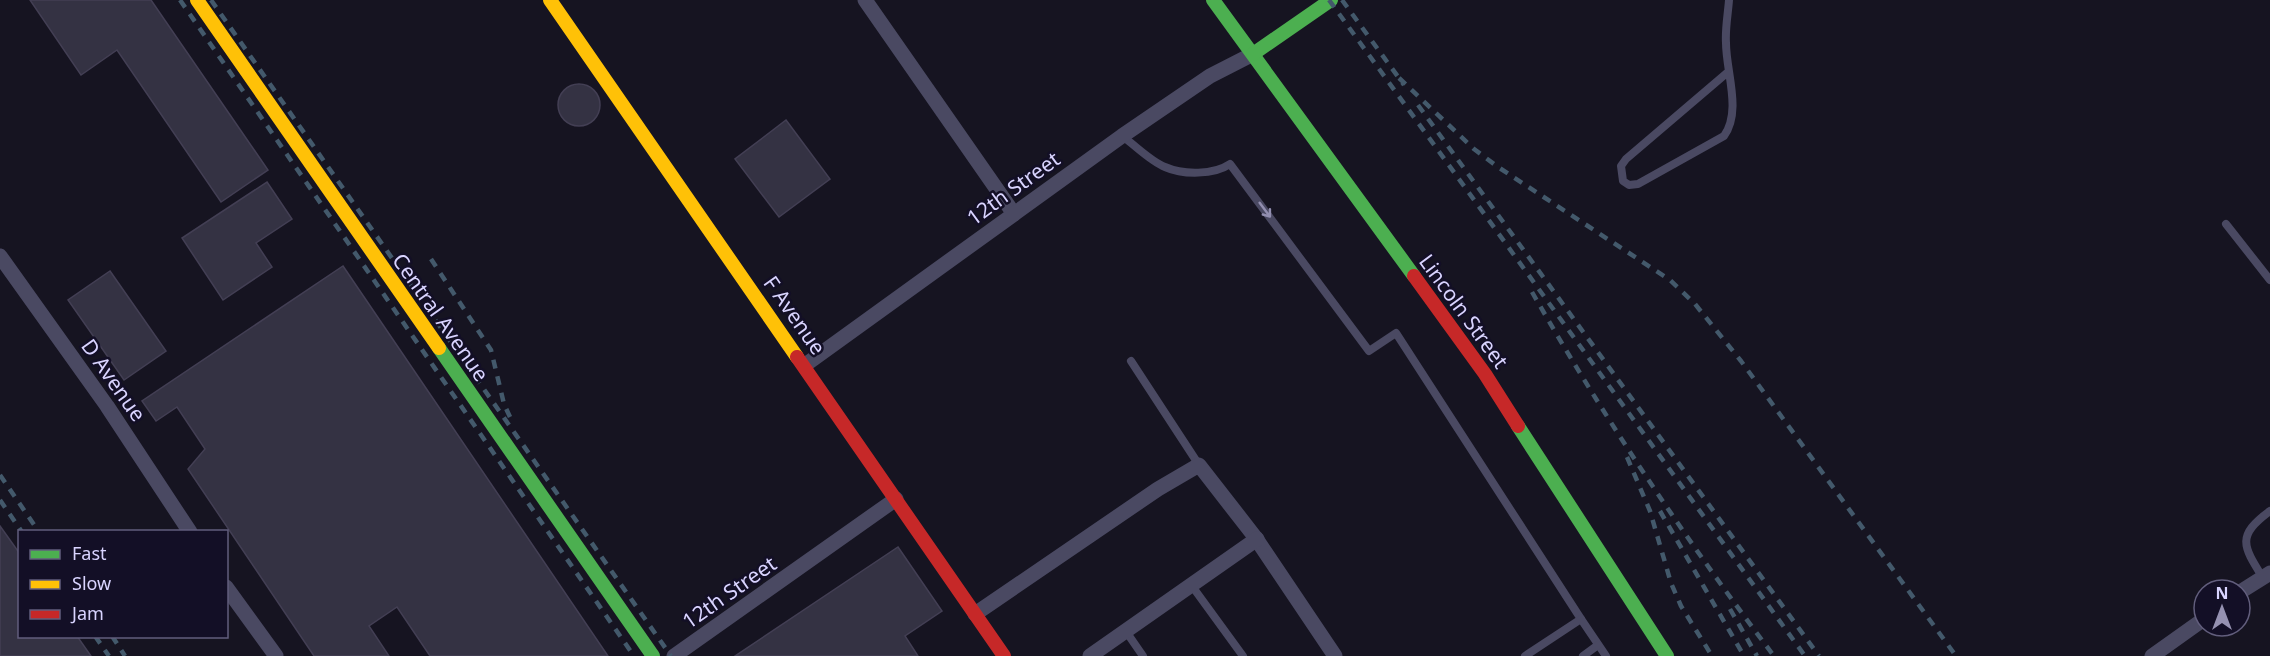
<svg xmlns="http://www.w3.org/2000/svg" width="2270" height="656" viewBox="0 0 2270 656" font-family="'Noto Sans',sans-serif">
<rect width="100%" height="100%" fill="#161421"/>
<!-- building -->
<g fill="#343243" stroke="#433f54" stroke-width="1.5">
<path d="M30,0h121l117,170 -47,32 -104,-152 -36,25z"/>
<circle cx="579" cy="105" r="21"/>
<path d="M786,120l44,59 -51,38 -44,-58z"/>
<path d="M267,182l25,37 -36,24 16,24 -49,33 -41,-62z"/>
<path d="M343,266l265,390h-178l-33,-49 -28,19 20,30h-75l-126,-187 17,-20 -28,-42 -21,14 -14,-20z"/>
<path d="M110,271l56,80 -42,29 -56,-80z"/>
<path d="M0,526l20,28v82h57l14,20h-91z"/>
<path d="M898,547l44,64 -37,25 13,20h-183z"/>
</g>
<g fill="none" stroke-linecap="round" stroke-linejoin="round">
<!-- lane -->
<g stroke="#4a4962" stroke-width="8">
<path d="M1728,72l-102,87 -5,7 2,15 6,4 9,-1 86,-48c18,-25 2,-64 2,-93 -1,-14 2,-29 3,-43"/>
<path d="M1122,136c13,9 28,25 43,31 18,8 49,8 65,-3l139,187 27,-18 185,286 -56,37"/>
<path d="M2226,224l44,56"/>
<path d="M1131,361l68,104"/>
<path d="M2263,578c-20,-32 -27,-42 7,-67"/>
<path d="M1192,586l51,70"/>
<path d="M1581,619l25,37"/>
<path d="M1125,630l18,26"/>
<path d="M1583,656l15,-11"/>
</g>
<!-- street -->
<g stroke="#4a4962" stroke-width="15">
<path d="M865,0l149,214"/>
<path d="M0,256l107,150 83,126"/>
<path d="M805,365l317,-229 88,-60 43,-22"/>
<path d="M226,587l50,69"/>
<path d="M2240,592l30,-19"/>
<path d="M975,614l183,-125 41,-24 56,72 80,119"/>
<path d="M674,656l222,-157"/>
<path d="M1090,656l167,-117"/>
<path d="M2152,656l52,-37"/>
</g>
<!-- fast -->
<g stroke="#4caf50" stroke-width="14">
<path d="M1213,0l201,276"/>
<path d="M1253,54l78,-54"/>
<path d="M439,348l214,308"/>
<path d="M1518,426l149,230"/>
</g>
<!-- slow -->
<g stroke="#ffc107" stroke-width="14">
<path d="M197,0l242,348"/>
<path d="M550,0l247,357"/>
</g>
<!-- jam -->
<g stroke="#c62828" stroke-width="14">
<path d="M1414,276l71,98 33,52"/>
<path d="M797,357l207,299"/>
</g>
<!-- rail -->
<g stroke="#43596b" stroke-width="4.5" stroke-dasharray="9 8" stroke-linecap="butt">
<path d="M180,0l454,656"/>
<path d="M211,0l460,656"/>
<path d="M1329,0l476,656"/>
<path d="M1342,0l62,85"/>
<path d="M1399,78l75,71 24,18 172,113 25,24 46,57 215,295"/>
<path d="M1418,105l401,551"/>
<path d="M431,259l60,91 13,54 6,13"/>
<path d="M1532,292c72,126 154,248 242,364"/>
<path d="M1627,457l23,54 21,72 10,23 31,50"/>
<path d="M0,475l39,57"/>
<path d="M0,500l22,32"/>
<path d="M1660,511l84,145"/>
<path d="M1730,609l27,47"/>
<path d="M95,636l14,20"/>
<path d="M112,636l13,20"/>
</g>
</g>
<!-- one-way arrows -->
<defs><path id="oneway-shaft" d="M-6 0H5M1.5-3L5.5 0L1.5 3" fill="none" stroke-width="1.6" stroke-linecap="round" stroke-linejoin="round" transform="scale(1.5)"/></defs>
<use stroke="#928eb0" href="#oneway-shaft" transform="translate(1265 210) rotate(53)"/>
<g text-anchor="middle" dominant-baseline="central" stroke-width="5" stroke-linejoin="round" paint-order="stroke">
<!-- street labels -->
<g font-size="21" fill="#d9d4ff" stroke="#130f26">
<text transform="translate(1013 188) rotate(-36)">12th Street</text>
<text transform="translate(1464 311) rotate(54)">Lincoln Street</text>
<text transform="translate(795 315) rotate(55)">F Avenue</text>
<text transform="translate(441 317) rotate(55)">Central Avenue</text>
<text transform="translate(114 380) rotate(55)">D Avenue</text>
<text transform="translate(729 592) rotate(-35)">12th Street</text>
</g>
</g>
<!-- legend -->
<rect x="18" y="530" width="210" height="108" fill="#130f26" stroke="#625e7d" stroke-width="1.5"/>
<rect x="30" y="550" width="30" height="9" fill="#4caf50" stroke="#625e7d" stroke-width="1.5"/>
<text x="72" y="560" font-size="18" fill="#d9d4ff">Fast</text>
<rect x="30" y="580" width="30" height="9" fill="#ffc107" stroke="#625e7d" stroke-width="1.5"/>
<text x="72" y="590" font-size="18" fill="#d9d4ff">Slow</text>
<rect x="30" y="610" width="30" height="9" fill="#c62828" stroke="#625e7d" stroke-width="1.5"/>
<text x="72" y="620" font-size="18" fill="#d9d4ff">Jam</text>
<!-- north arrow -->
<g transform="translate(2222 608)"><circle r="28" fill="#130f26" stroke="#625e7d" stroke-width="1.5"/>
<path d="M0-4.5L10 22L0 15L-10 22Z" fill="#9591b1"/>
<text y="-9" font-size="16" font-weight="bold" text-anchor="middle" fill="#d9d4ff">N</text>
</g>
</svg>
